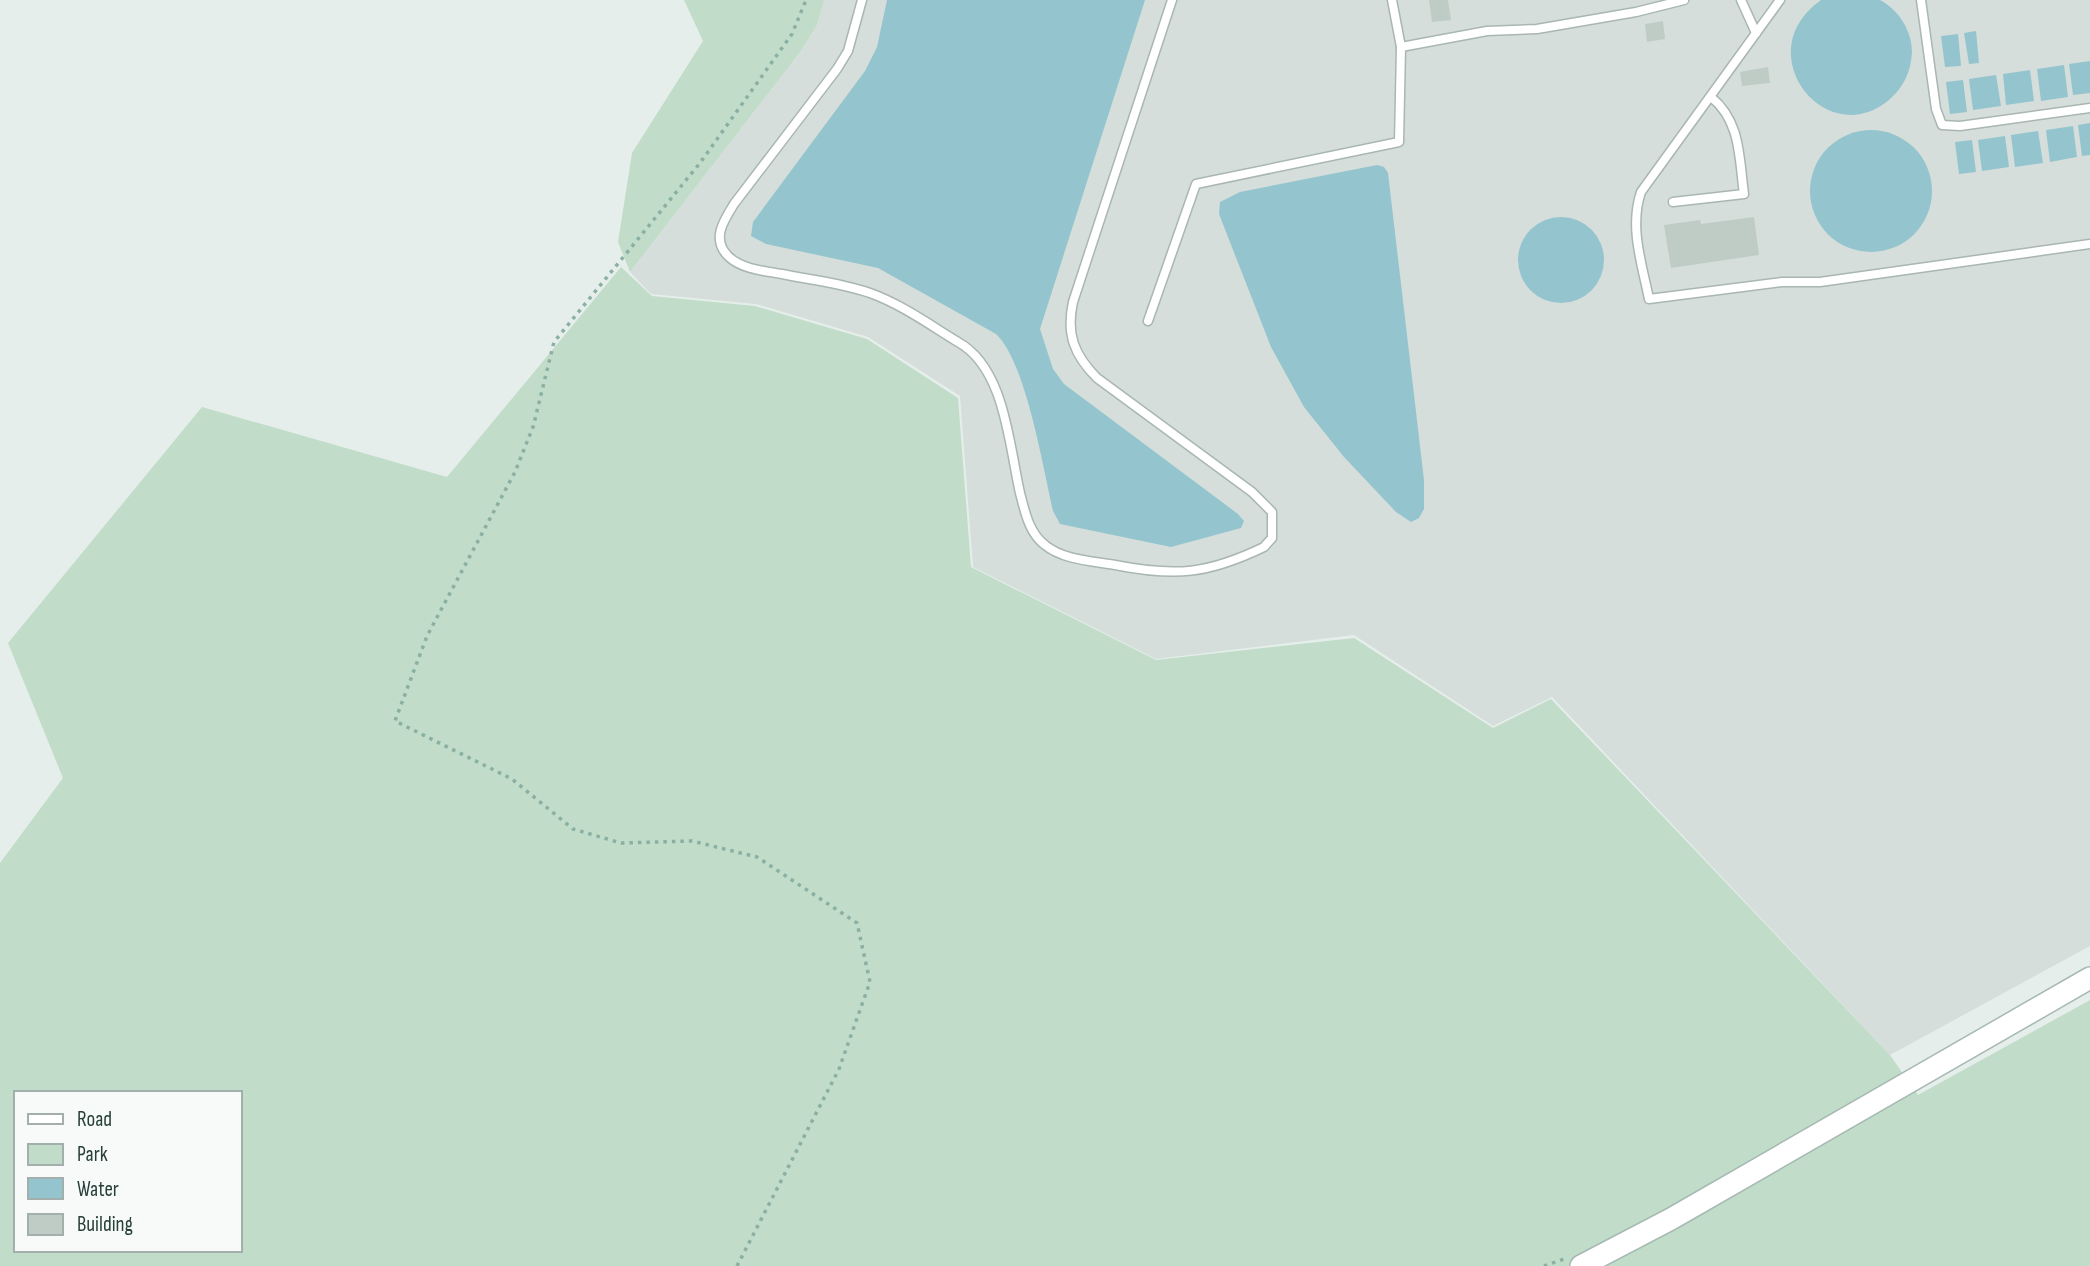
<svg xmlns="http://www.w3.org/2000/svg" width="2090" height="1266" viewBox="0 0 2090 1266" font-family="'Sofia Sans Condensed',sans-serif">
<rect width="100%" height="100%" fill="#e6eeeb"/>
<!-- built -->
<path fill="#d5deda" d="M824,0h1266v946l-200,109 -338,-358 -59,29 -139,-91 -198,24 -183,-92 -13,-171 -92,-59 -112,-33 -105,-10 -21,-22 171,-221 16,-26z"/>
<!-- green -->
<g fill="#c1ddc9" fill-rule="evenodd">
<path d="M684,0h140l-7,25 -16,26 -171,221 -12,-30 14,-89 71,-112z"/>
<path d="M621,267l31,29 103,10 112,33 91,59 13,169 185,93 198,-22 139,90 58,-29 339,356 28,40 172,-95v266h-2090v-403l63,-85 -55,-135 194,-236 245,70zM16,1093h224v157h-224z"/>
</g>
<!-- water -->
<g fill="#94c5ce">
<path d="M887,0h258l-105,329 13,40 11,15 174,130 6,7 -3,7 -70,19 -111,-23 -7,-13c-10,-43 -27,-149 -57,-177l-118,-66 -112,-24 -15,-8 2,-14 112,-151 12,-24z"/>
<path d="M1821,0h59c19,10 32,31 32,52 -1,19 -8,35 -22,47 -63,55 -144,-46 -69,-99z"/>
<path d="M1976,31l3,32 -10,1 -5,-31z"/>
<path d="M1958,34l3,32 -16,1 -4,-31z"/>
<path d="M2090,61v32l-17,2 -4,-31z"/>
<path d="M2064,65l4,32 -27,4 -4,-32z"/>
<path d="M2030,70l4,31 -28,4 -3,-31z"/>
<path d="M1996,75l5,31 -28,4 -4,-31z"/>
<path d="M1963,80l4,32 -17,2 -4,-32z"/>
<path d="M2090,123v32l-8,1 -4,-31z"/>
<path d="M2073,126l4,31 -27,5 -4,-32z"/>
<circle cx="1871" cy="191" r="61"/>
<path d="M2038,131l5,32 -28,4 -4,-32z"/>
<path d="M2005,136l4,31 -27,4 -4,-31z"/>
<path d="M1972,140l4,32 -17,2 -4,-32z"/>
<path d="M1377,165l7,2 4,6 36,307v29l-5,9 -8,4 -15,-10 -52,-55 -40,-50 -33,-60 -52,-133 1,-12 20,-10z"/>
<circle cx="1561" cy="260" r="43"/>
</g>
<!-- building -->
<g fill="#bfccc6">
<path d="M1429,0h19l3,20 -19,2z"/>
<path d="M1663,21l2,18 -18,3 -2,-18z"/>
<path d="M1768,67l2,16 -28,3 -2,-14z"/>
<path d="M1754,217l5,38 -88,13 -7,-43 36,-5 1,4z"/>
</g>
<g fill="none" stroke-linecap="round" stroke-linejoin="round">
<!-- lane casing -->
<g stroke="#a9b6b2" stroke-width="11">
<g id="lane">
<path d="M862,0l-14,51 -11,18 -103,135c-10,16 -23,35 -6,52 13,13 36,15 54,18 29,6 60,9 88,19 31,11 60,32 88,49 47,26 51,103 62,151 5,19 9,40 25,52 18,15 48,16 70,20 61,12 93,9 149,-18l8,-9v-26l-20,-20 -155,-114c-23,-23 -31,-44 -24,-76l99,-302"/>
<path d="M1392,0l9,47 86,-16 50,-2 99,-17 48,-12"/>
<path d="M1741,0l15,33"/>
<path d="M1780,0l-139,192c-12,35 1,72 8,107l133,-17h38l270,-38"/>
<path d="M1921,0l15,109 6,16 18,1 130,-18"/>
<path d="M1673,202l71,-8c-5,-36 -3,-73 -33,-97"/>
<path d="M1148,321l48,-137 203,-42 2,-95"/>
</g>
</g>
<!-- secondary casing -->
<g stroke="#a6b9b2" stroke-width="24">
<path id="secondary" d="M1581,1266l90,-47 419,-241"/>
</g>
<!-- path -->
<g stroke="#8aafa3" stroke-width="3.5" stroke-dasharray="3.5 5" stroke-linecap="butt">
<path d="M737,1266l102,-197 31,-87 -13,-59 -100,-66 -65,-16 -71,2 -48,-14 -61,-50 -117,-58 32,-85 88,-164 18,-45 21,-85 146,-179 92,-129 14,-34"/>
<path d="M1544,1266l20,-7"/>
</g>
<!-- lane -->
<use href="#lane" stroke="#fff" stroke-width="8"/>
<!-- secondary -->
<use href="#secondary" stroke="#fff" stroke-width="21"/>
</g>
<!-- legend -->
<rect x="14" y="1091" width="228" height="161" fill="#f7faf9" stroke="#a3afac" stroke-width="2"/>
<rect x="28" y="1114" width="35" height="10" fill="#ffffff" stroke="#a3afac" stroke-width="2"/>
<text x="77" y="1126" font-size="21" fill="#263f38">Road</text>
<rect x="28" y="1144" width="35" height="21" fill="#c1ddc9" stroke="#a3afac" stroke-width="2"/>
<text x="77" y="1161" font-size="21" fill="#263f38">Park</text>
<rect x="28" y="1178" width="35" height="21" fill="#94c5ce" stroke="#a3afac" stroke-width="2"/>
<text x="77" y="1196" font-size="21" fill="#263f38">Water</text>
<rect x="28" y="1214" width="35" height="21" fill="#bfccc6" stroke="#a3afac" stroke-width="2"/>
<text x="77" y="1231" font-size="21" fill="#263f38">Building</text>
</svg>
